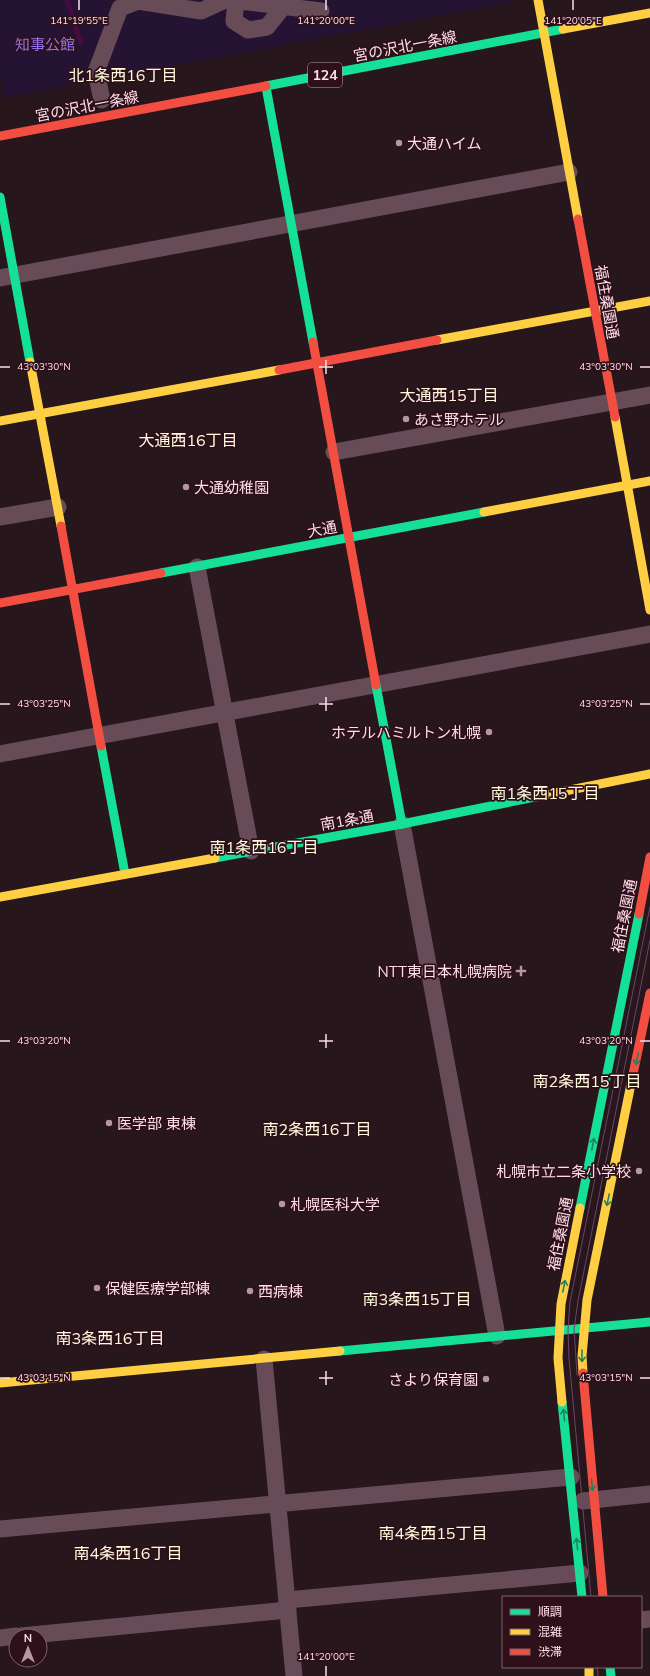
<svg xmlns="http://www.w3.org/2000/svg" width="650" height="1676" viewBox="0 0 650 1676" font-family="Mulish,'Noto Sans JP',sans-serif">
<rect width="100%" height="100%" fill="#27161c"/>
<!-- green -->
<path fill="#251334" d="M0,0h511v2l-507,96 -4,-22z"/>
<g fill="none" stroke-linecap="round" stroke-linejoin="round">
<!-- stream -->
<path stroke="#4a093f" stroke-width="4.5" d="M67,0l14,43"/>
<!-- street -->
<g stroke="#674c58" stroke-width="17">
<path d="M231,0l90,11"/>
<path d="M236,1l-2,20 14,9 19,-3 16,-20"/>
<path d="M102,100l-6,-28 24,-64 18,-7 63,10 24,-11"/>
<path d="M0,278l569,-106"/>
<path d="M334,452l316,-57"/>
<path d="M0,517l58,-10"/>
<path d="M197,567l54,284"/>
<path d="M0,754l650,-120"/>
<path d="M402,824l95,512"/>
<path d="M264,1359l30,317"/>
<path d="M583,1501l67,-7"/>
<path d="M0,1529l571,-52"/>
<path d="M287,1600l293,-27"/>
<path d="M641,1620l9,-1"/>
<path d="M21,1636l267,-26"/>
<path d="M0,1638l16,-2"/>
</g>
<!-- fast -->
<g stroke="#16e098" stroke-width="9">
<path d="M266,86l297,-57"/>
<path d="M266,87l47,255"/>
<path d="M0,197l30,165"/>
<path d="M161,573l323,-61"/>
<path d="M376,685l26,139"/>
<path d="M101,746l24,128"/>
<path d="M215,858l187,-34 138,-28"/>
<path d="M580,1208l59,-294"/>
<path d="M340,1351l310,-29"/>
<path d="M562,1402l20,195"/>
<path d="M610,1667l1,9"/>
</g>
<!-- slow -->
<g stroke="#ffcf43" stroke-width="9">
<path d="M538,0l40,219"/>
<path d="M563,29l87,-16"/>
<path d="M437,340l213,-39"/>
<path d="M30,362l31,164"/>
<path d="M615,417l35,193"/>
<path d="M0,421l279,-51"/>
<path d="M484,512l166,-31"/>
<path d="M540,796l110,-22"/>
<path d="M0,897l215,-39"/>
<path d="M583,1373l-1,-17 5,-56 45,-221"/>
<path d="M0,1383l340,-32"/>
<path d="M562,1402l-4,-44 3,-54 19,-96"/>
<path d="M589,1667v9"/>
</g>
<!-- jam -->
<g stroke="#f24e42" stroke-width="9">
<path d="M0,136l266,-50"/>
<path d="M578,219l37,198"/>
<path d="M313,342l63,343"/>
<path d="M279,370l158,-30"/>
<path d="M61,526l40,220"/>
<path d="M0,603l161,-30"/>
<path d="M639,914l11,-57"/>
<path d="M632,1079l18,-86"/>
<path d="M583,1373l20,224"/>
</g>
<!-- tram -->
<g stroke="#694569" stroke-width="1">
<path d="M577,1375l-3,-46 4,-28 72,-361"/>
<path d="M591,1597l-22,-239 -1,-28 2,-28 80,-395"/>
<path d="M597,1667l1,9"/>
</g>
</g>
<!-- one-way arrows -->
<defs><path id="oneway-shaft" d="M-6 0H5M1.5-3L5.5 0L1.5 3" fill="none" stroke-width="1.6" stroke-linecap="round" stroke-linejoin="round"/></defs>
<g stroke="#20825f">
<use href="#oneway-shaft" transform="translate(637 1059) rotate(102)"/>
<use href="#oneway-shaft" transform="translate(593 1144) rotate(-79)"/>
<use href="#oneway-shaft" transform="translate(608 1200) rotate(102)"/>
<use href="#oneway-shaft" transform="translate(564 1286) rotate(-79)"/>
<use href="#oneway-shaft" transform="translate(582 1356) rotate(90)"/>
<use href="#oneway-shaft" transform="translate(564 1415) rotate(-96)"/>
<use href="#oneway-shaft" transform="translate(592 1485) rotate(85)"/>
<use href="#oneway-shaft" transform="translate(577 1544) rotate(-96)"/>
</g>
<!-- ticks -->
<path fill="none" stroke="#ffdde9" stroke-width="1.5" d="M79,0v10M326,0v10M573,0v10M326,360v14M0,367h10M319,367h14M640,367h10M326,697v14M0,704h10M319,704h14M640,704h10M326,1034v14M0,1041h10M319,1041h14M640,1041h10M326,1371v14M0,1378h10M319,1378h14M640,1378h10M326,1666v10"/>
<!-- markers -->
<g fill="#b397a1" stroke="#2d1019" stroke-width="1.5">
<circle cx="399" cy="143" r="4"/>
<circle cx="406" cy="419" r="4"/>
<circle cx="186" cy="487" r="4"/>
<circle cx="489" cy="732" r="4"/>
<path d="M519 965h4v4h4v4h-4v4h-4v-4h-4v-4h4z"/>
<circle cx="109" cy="1123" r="4"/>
<circle cx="639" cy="1171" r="4"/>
<circle cx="282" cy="1204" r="4"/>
<circle cx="97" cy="1288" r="4"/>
<circle cx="250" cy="1291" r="4"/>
<circle cx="486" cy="1379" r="4"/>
</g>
<g text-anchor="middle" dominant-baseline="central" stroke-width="3.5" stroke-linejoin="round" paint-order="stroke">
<!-- shield labels -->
<rect fill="#2d1019" stroke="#c0a0ab" stroke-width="1" x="308" y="63" width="34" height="24" rx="3"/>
<g font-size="14" font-weight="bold" fill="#ffdde9">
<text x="325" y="75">124</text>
</g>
<!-- park labels -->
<g font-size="15" fill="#9371e8" stroke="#2d1019">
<text x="45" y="44">知事公館</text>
</g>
<!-- street labels -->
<g font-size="15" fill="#ffdde9" stroke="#2d1019">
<text transform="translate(405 46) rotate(-11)">宮の沢北一条線</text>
<text transform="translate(87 106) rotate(-11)">宮の沢北一条線</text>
<text transform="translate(607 302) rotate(80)">福住桑園通</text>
<text transform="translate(322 529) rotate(-11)">大通</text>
<text transform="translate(347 820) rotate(-10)">南1条通</text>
<text transform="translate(624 916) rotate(-79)">福住桑園通</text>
<text transform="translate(560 1234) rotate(-79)">福住桑園通</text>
</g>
<!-- poi labels -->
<g font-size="15" fill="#ffdde9" stroke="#2d1019" text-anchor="start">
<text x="407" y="143">大通ハイム</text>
<text x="414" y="419">あさ野ホテル</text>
<text x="194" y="487">大通幼稚園</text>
<text x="481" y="732" text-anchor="end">ホテルハミルトン札幌</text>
<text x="512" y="971" text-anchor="end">NTT東日本札幌病院</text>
<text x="117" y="1123">医学部 東棟</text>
<text x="631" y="1171" text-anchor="end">札幌市立二条小学校</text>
<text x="290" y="1204">札幌医科大学</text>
<text x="105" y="1288">保健医療学部棟</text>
<text x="258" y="1291">西病棟</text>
<text x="478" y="1379" text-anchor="end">さより保育園</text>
</g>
<!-- neighbourhood labels -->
<g font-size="16" fill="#fffcdf" stroke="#2d1019">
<text x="123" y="75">北1条西16丁目</text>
<text x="449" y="395">大通西15丁目</text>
<text x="188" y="440">大通西16丁目</text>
<text x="545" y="793">南1条西15丁目</text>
<text x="264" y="847">南1条西16丁目</text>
<text x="587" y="1081">南2条西15丁目</text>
<text x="317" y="1129">南2条西16丁目</text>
<text x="417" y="1299">南3条西15丁目</text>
<text x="110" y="1338">南3条西16丁目</text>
<text x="433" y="1533">南4条西15丁目</text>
<text x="128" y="1553">南4条西16丁目</text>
</g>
</g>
<g font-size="10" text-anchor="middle" fill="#ffdde9" stroke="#2d1019" stroke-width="3.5" stroke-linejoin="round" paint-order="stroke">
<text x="79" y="24">141°19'55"E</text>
<text x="326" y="24">141°20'00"E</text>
<text x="573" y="24">141°20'05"E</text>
<text x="44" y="370">43°03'30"N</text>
<text x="606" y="370">43°03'30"N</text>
<text x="44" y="707">43°03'25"N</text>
<text x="606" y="707">43°03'25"N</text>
<text x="44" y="1044">43°03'20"N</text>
<text x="606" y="1044">43°03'20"N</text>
<text x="44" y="1381">43°03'15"N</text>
<text x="606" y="1381">43°03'15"N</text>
<text x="326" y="1660">141°20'00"E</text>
</g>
<!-- legend -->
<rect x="502" y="1596" width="140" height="72" fill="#2d1019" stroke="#81626c"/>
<rect x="510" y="1609" width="20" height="6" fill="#16e098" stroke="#81626c"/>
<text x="538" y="1616" font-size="12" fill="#ffdde9">順調</text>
<rect x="510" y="1629" width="20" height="6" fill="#ffcf43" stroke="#81626c"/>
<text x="538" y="1636" font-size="12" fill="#ffdde9">混雑</text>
<rect x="510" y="1649" width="20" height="6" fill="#f24e42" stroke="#81626c"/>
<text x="538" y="1656" font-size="12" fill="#ffdde9">渋滞</text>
<!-- north arrow -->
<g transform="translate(28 1648)"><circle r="19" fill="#2d1019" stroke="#81626c"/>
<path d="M0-3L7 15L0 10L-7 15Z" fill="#b397a1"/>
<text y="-6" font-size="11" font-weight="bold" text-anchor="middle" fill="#ffdde9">N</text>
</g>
</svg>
